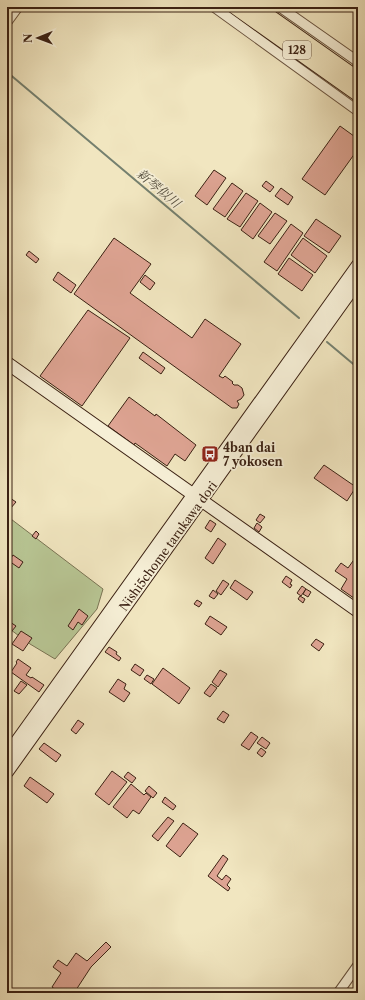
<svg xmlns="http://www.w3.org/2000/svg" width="365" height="1000" viewBox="0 0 365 1000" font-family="'Libre Caslon Text','Noto Serif JP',serif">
<rect width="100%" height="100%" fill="#f1e6c0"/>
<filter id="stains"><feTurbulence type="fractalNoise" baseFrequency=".005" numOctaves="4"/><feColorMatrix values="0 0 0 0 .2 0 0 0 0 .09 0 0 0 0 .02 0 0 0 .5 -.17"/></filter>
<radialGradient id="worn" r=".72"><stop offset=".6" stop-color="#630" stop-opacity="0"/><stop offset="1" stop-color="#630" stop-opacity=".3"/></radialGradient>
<!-- green -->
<path fill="#b8c694" stroke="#7a7454" d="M7,516l96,73 -6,20 -42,50 -25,-15 -23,-17z"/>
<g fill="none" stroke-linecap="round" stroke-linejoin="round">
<!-- stream -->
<g stroke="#75806f" stroke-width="2">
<path d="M7,72l292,246"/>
<path d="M327,342l31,26"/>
</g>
</g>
<!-- building -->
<g fill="#dea493" stroke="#3b2113">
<path d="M340,126l18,13v10l-33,46 -23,-16z"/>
<path d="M214,170l12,8 -19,27 -12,-9z"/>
<path d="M266,181l8,6 -4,5 -8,-6z"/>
<path d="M232,183l11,8 -18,26 -12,-8z"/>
<path d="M281,188l12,9 -5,8 -13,-9z"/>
<path d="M246,193l12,8 -18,26 -13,-8z"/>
<path d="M260,203l12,9 -19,27 -12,-9z"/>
<path d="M275,213l12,8 -17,23 -12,-8z"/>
<path d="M316,219l25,17 -12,17 -25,-17z"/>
<path d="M291,224l12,9 -26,38 -13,-9z"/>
<path d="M114,238l37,26 -21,29 62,45 13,-19 36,25 -22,32 4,2 2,-2 8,6 -1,1 2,2h4l4,3 2,7 -3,4 -4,2 2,3 -2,4h-5l-158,-114z"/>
<path d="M303,238l24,18 -12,17 -24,-18z"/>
<path d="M29,251l10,8 -3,4 -10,-8z"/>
<path d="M289,258l24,17 -11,16 -24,-17z"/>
<path d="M58,272l18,13 -5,8 -18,-13z"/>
<path d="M145,275l10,8 -5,7 -10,-8z"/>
<path d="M88,310l42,28 -48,68 -42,-30z"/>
<path d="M143,352l22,16 -4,6 -22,-16z"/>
<path d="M129,397l26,19 1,-2 40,31 -11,16 -10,-7 -8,12 -32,-23 -1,2 -26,-19z"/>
<path d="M324,465l32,22 -9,14 -33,-23z"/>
<path d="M10,498l6,4 -6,7 -3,-2v-4z"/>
<path d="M260,514l5,3 -5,6 -4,-3z"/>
<path d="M210,520l6,4 -5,8 -6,-4z"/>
<path d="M257,523l5,4 -3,5 -5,-4z"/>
<path d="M36,531l3,3 -3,5 -4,-3z"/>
<path d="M218,538l8,6 -13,20 -8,-6z"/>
<path d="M358,554v47l-17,-12 6,-10 -12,-8 6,-8 7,5z"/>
<path d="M13,555l10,7 -4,6 -10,-7z"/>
<path d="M286,576l6,4 -2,4 2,1 -2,3 -8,-6z"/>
<path d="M223,580l6,4 -8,11 -5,-4z"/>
<path d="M235,580l18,12 -6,8 -17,-12z"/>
<path d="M302,586l4,3 -5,7 -4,-3z"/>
<path d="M306,589l5,3 -3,5 -5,-3z"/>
<path d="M213,590l5,4 -4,5 -5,-3z"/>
<path d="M300,596l5,3 -2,4 -5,-4z"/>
<path d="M197,600l5,3 -3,4 -5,-3z"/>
<path d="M79,609l9,7 -6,9 -4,-3 -5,8 -5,-4z"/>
<path d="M210,616l17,11 -6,8 -16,-11z"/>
<path d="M7,620l9,6 -8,10 -1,-1z"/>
<path d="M21,631l11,7 -9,13 -11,-7z"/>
<path d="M316,639l8,5 -5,7 -8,-6z"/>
<path d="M109,647l8,5 -1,2 5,4 -2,3 -14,-9z"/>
<path d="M18,659l13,9 -5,7 5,3 1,-1 12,8 -5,7 -28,-20 6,-9 -1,-1z"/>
<path d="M135,664l9,6 -4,6 -9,-6z"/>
<path d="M163,668l27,20 -11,16 -27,-20z"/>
<path d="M220,670l7,4 -9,13 -6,-5z"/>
<path d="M147,675l7,4 -3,5 -7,-5z"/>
<path d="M118,679l8,5 -2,5 6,4 -6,9 -15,-10z"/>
<path d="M21,681l6,4 -8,9 -5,-3z"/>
<path d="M211,684l6,4 -7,9 -6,-4z"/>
<path d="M223,711l6,4 -5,8 -7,-4z"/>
<path d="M78,720l6,4 -8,10 -5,-4z"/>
<path d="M251,732l7,5 -9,13 -8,-5z"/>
<path d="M262,737l8,6 -4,6 -9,-6z"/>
<path d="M44,743l17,12 -5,7 -17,-13z"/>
<path d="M261,748l5,4 -4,5 -5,-4z"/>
<path d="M112,771l15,11 -18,23 -14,-11z"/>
<path d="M128,772l8,6 -4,5 -8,-6z"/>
<path d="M30,777l24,17 -7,9 -23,-17z"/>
<path d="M131,784l13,11 2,-2 5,4 -12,17 -6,-4 -6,8 -14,-11z"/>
<path d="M149,786l8,7 -4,5 -8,-7z"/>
<path d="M165,797l11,9 -3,4 -11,-8z"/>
<path d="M168,817l6,4 -16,20 -6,-5z"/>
<path d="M183,823l15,11 -18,23 -14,-11z"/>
<path d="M223,855l5,4 -11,17 5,4 4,-5 5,4 -4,6 3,3 -2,3 -20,-15z"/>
<path d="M106,942l5,5 -20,20 -17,26h-14l-8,-6 9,-14 -8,-6 5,-7 9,6 9,-13 11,8z"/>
</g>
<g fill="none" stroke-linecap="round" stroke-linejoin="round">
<!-- street casing -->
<g stroke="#68523e" stroke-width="11">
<g id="street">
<path d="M214,7l144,104"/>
<path d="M280,7l77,54 1,4"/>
<path d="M7,22l11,-15"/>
<path d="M338,993l20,-28"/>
</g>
</g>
<!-- secondary casing -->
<g stroke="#3b2113" stroke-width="14">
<g id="secondary">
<path d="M7,363l351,248"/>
<path d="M7,755l351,-490"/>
<path d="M7,772l351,-491"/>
</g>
</g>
<!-- primary casing -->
<g stroke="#3b2113" stroke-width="16">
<g id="primary">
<path d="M235,7l123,87"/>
<path d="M256,7l102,72"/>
</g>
</g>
<!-- street -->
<use href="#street" stroke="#f6efd6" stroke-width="9"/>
<!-- secondary -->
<use href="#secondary" stroke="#f6efd6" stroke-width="12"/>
<!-- primary -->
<use href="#primary" stroke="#f1e6c0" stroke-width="14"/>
</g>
<!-- icons -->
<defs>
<g id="bus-square" transform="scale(0.9)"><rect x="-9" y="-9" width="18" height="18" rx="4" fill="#8f2418" stroke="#f6efd6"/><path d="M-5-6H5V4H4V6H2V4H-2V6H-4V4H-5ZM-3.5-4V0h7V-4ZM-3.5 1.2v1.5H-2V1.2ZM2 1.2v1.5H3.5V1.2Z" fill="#fff"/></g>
</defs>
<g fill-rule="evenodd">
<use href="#bus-square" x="210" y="454"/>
</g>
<g text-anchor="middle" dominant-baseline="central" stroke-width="3.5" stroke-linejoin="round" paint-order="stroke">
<!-- shield labels -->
<rect fill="#f6efd6" stroke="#735f4e" stroke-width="1" x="283" y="41" width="28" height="18" rx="3"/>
<g font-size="11" font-weight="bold" fill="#3b2113">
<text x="297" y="50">128</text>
</g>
<!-- poi labels -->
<g font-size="12" font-weight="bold" fill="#3b2113" stroke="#f6efd6" text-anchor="start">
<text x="223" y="447">4ban dai<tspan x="223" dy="14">7 yokosen</tspan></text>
</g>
<!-- street labels -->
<g font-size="12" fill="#3b2113" stroke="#f6efd6">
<text transform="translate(168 546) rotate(-54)">Nishi5chome tarukawa dori</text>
</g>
<!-- water labels -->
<g font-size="13" font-style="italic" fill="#585141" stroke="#f6efd6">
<text transform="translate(159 188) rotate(40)">新琴似川</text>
</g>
</g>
<!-- margin -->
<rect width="365" height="1000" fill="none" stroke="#f1e6c0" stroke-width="24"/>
<rect x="8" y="8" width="349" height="984" fill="none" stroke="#3b2113" stroke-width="2"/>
<rect x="12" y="12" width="341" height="976" fill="none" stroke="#3b2113"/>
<!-- north arrow -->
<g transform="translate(38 38) rotate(269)" stroke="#f6efd6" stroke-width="3" paint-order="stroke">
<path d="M0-3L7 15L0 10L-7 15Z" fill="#3b2113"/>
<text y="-6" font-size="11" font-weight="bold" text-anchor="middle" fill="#3b2113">N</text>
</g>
<rect width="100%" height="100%" filter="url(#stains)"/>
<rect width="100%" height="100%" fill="url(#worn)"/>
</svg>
